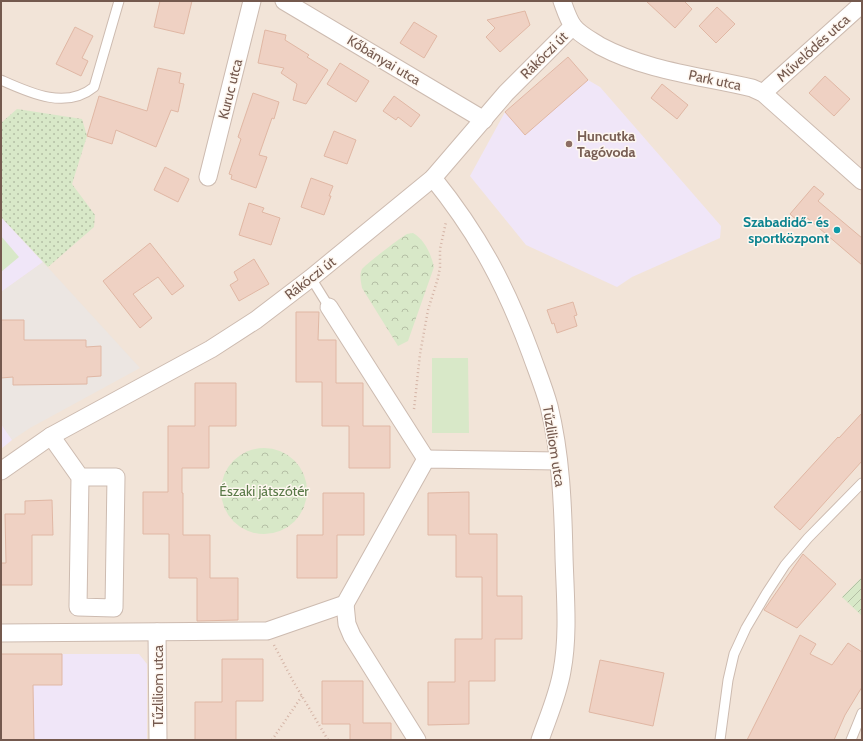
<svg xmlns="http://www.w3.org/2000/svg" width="863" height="741" viewBox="0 0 863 741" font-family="Cabin,sans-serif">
<defs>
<pattern id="grass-dots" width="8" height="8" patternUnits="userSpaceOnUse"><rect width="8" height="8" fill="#d8e8c8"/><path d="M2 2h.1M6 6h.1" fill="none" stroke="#b4bfa5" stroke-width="1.8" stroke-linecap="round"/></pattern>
<pattern id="park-crowns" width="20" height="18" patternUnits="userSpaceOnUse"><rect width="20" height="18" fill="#d8e8c8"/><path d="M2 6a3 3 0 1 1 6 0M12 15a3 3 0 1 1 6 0" fill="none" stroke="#b4bfa5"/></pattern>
<pattern id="garden-furrows" width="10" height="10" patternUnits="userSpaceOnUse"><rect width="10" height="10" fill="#d8e8c8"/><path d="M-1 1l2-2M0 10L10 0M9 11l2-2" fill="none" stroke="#b4bfa5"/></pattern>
</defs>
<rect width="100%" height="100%" fill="#fbf3e9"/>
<!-- residential -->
<rect fill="#f2e4d8" x="1" y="1" width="861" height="739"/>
<!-- industrial -->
<path fill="#ece6e2" d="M43,262l97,106 -110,60 -18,12 -11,-16v-132z"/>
<!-- education -->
<g fill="#f0e6f8">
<path d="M568,57l20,23 12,7 121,139 -1,12 -88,39 -15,10 -91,-42 -56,-69 35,-64z"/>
<path d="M1,217l42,45 -42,30z"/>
<path d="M1,424l11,16 -11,9z"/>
<path d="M1,654h138l8,10v76h-146z"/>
</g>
<!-- grass -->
<path fill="url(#grass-dots)" d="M17,109l65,10 5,17 -15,48 23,31 -1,12 -46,40 -47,-50v-94z"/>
<!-- park -->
<g fill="url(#park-crowns)">
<path d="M413,233c12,7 18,21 21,34l-26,74 -10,5 -36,-58c-1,-7 -3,-12 0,-19 3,-4 39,-32 45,-35 0,0 5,-1 6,-1z"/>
<circle cx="264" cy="491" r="43"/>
</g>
<!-- garden -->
<path fill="url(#garden-furrows)" d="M862,577v39l-20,-19z"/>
<!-- pitch -->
<g fill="#d8e8c8">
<path d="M1,236l18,21 -18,15z"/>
<path d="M432,358h36l1,75h-37z"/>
</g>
<!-- building -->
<g fill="#efd1c3" stroke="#e0b7a4">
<path d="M160,1h32l-8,33 -30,-7z"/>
<path d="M646,1h38l8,8 -17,19z"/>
<path d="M717,7l18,17 -19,19 -17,-17z"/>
<path d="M525,11l5,14 -30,27 -14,-15 9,-9 -8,-8z"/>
<path d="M414,22l23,14 -13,22 -24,-15z"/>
<path d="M75,27l18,9 -11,22 6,3 -7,15 -25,-12z"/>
<path d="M265,30l21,5 -1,5 24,15 -2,2 21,13 -22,34 -13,-4 4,-16 -16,-11 3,-5 -26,-5z"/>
<path d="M568,57l20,23 -63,55 -20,-23z"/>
<path d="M340,63l29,18 -13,21 -29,-18z"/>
<path d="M158,68l23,5 -2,10 5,1 -6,28 -7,-2 -15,37 -40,-17 -4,14 -25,-8 12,-40 48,15z"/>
<path d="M825,76l25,23 -16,17 -25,-23z"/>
<path d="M662,84l26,21 -11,14 -26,-21z"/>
<path d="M253,93l26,9 -5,17 -2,-1 -13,37 8,2 -11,31 -25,-9 1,-4 -3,-1 12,-35 -3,-2z"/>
<path d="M394,96l26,19 -9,12 -13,-10 -2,3 -13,-9z"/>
<path d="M334,131l22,9 -9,24 -23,-8z"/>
<path d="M165,167l24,12 -11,23 -24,-12z"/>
<path d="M311,178l22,8 -4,10h2l-7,19 -23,-8z"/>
<path d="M814,186l10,8 -6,7 44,37v27l-57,-49 -6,6 -9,-8z"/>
<path d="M249,203l15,5 -2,4 18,6 -9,27 -32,-10z"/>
<path d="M150,243l34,43 -12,9 -14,-18 -25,17 19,24 -12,10 -37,-47z"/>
<path d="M254,259l15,25 -30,17 -9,-16 8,-5 -4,-8z"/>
<path d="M573,302l4,13 -3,1 3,10 -20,7 -3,-10 -2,1 -5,-14z"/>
<path d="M296,312h23l-1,28h18v43h27v43h27v42h-41v-42h-27v-44h-26z"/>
<path d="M1,320h23v20h62v7l15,-1v30l-14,1v7l-74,1v-8l-12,1z"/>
<path d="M195,383h41v43h-27v42h-27v25h1v42h27v43h28v42l-41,1v-43h-28v-44h-26v-42h25v-66h27z"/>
<path d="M862,413v48l-62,69 -26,-23 64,-70 1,1z"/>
<path d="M469,492v42h28v62h25v43h-27v42h-26v43l-41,1v-43h27v-43h27v-62h-26v-42h-28v-42z"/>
<path d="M323,493h41v42h-27v43h-40v-43h26z"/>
<path d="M52,500l1,35h-21v50h-31v-22h5l-1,-49h20v-13z"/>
<path d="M803,554l33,30 -39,44 -33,-18z"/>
<path d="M800,635l16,9 -6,10 22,11 16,-22 14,9v35l-17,28 -11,25h-87z"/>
<path d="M1,654h61v31h-29l1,55h-33z"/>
<path d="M222,659h41v42h-27v39h-41v-38h27z"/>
<path d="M600,660l64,13 -11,53 -64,-14z"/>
<path d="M322,681h41v42h28v17h-41v-16h-28z"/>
</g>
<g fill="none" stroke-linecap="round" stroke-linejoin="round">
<!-- lane casing -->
<g stroke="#cdbbb0" stroke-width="11">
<g id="lane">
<path d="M1,80c29,13 65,30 93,7l25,-86"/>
<path d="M311,278l18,29"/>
<path d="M720,740l8,-60 6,-26 12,-26 20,-34 19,-29 23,-27 54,-55"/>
<path d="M851,740l11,-27"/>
</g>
</g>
<!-- street casing -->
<g stroke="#cdbbb0" stroke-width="19">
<g id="street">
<path d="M284,1l200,119"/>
<path d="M562,1c3,8 6,18 11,25 7,9 18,14 27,20 47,25 101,30 152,42l11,5 99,88"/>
<path d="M763,93l99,-89"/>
<path d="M208,177l44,-176"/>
<path d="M433,178c46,57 73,108 98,176 6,17 13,34 18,52 12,49 14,100 15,150 1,38 5,78 -2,115 -4,24 -14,46 -22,69"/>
<path d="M329,307l97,152"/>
<path d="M51,436l29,41 -2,130 36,1 2,-131h-36"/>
<path d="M1,471l50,-35 160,-87 45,-29 55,-42 122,-100 73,-85 67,-67"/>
<path d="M345,604l2,20 5,12 65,104"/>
<path d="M157,632l1,108"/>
<path d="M1,633l266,-2 78,-27 81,-145 132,2"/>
</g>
</g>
<!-- path -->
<g stroke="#d4b4a6" stroke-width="2.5" stroke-dasharray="1 3" stroke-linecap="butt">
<path d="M414,409l6,-55 8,-44 10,-32 2,-11v-18l6,-27"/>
<path d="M274,645l19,36 35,59"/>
<path d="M272,740l30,-44"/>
</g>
<!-- lane -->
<use href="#lane" stroke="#fff" stroke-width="9"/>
<!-- street -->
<use href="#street" stroke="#fff" stroke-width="17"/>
</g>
<!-- markers -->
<circle fill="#8d6e63" stroke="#fef7f0" stroke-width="1.5" cx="569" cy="144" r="4"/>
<circle fill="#0f9aa8" stroke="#fef7f0" stroke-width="1.5" cx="837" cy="230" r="4"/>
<g text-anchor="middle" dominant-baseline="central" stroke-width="3" stroke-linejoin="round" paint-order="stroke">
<!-- street labels -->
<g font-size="14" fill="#74594e" stroke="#fef7f0">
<text transform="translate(813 48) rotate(-42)">Művelődés utca</text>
<text transform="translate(544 55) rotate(-45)">Rákóczi út</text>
<text transform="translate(384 60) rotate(31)">Kőbányai utca</text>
<text transform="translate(715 80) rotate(12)">Park utca</text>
<text transform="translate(230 89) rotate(-76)">Kuruc utca</text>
<text transform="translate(310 278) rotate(-38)">Rákóczi út</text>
<text transform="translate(554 446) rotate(81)">Tűzliliom utca</text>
<text transform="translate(158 686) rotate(-90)">Tűzliliom utca</text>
</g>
<!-- education labels -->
<g font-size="14" font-weight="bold" fill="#785e54" stroke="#fef7f0" text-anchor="start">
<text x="577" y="136">Huncutka<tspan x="577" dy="16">Tagóvoda</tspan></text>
</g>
<!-- culture labels -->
<g font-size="14" font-weight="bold" fill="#0d838f" stroke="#fef7f0" text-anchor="end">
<text x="829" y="222">Szabadidő- és<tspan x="829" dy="16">sportközpont</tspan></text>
</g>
<!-- park labels -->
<g font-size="14" fill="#597947" stroke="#fef7f0">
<text x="264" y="491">Északi játszótér</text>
</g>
</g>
<!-- border -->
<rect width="863" height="741" fill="none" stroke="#74594e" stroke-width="4"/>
</svg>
